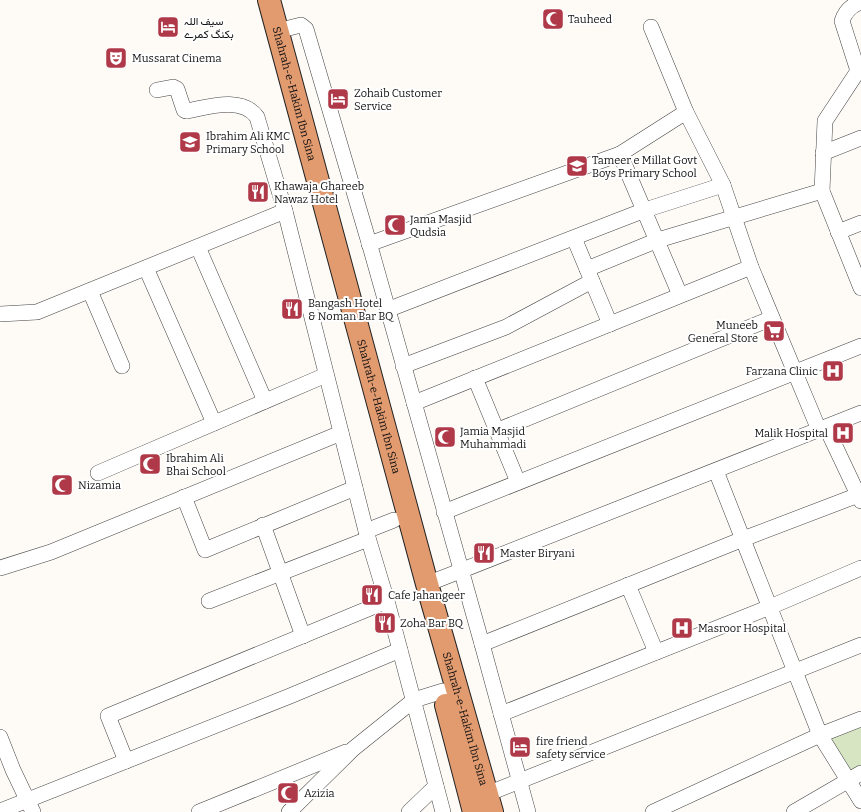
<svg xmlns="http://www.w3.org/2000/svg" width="861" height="812" viewBox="0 0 861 812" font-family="Bitter,Vazirmatn,serif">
<rect width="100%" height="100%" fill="#fefbf6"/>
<!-- green -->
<path fill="#d7e5c2" d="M861,719v54l-12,7 -29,-45z"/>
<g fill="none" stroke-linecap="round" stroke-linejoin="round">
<!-- minor casing -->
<g stroke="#444" stroke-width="16">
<g id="minor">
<path d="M277,23v8l24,-6 5,4 66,224 110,391 46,168"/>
<path d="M651,27l35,85 37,73 28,82 68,163"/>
<path d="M861,70l-3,1 -33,50 -3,70 39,97"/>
<path d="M858,71l-16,-50c3,-9 10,-16 19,-19"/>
<path d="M157,90l16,-3 4,2 7,21 2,1c22,-4 56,-15 71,6l28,94 81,320"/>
<path d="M823,153l38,-15"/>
<path d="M620,154l60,141"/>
<path d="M838,232l23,-9"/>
<path d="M574,238l36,86"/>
<path d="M369,244l251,-90 66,-42"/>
<path d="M198,247l67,154"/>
<path d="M146,268l68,155"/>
<path d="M587,269l71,-29 164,-49"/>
<path d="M90,291l32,75"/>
<path d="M387,310l258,-100 78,-25"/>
<path d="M0,314l37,-2 248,-101"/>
<path d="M403,366l103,-39 86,-46"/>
<path d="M475,378l43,104"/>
<path d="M414,403l337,-136"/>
<path d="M826,427l35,74"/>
<path d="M496,431l276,-113"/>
<path d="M716,471l104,264 41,66"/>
<path d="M98,473l228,-98"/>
<path d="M184,497l21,53 150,-62"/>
<path d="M444,512l417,-166"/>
<path d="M263,525l40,111"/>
<path d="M0,568l51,-16 290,-119"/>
<path d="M427,584l434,-171"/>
<path d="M628,585l28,67"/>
<path d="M209,601l159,-62"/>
<path d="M387,601l-21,-70 28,-11"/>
<path d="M482,644l261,-105 118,-45"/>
<path d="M501,714l269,-107 91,-39"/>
<path d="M0,737l13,33 20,42"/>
<path d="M126,761l-18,-45 279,-115 56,211"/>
<path d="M487,794l374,-149"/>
<path d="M0,811l290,-115 110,-46"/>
<path d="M199,812l147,-60"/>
<path d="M289,812l64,-63 61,-49 29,-9"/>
<path d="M409,812l27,-26"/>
<path d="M653,812l167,-77 41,-16"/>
<path d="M794,812l67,-39"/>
</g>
</g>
<!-- highway casing -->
<g stroke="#222" stroke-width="24">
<g id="highway">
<path id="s1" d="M269,0l158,584 65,228"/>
<path d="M446,705l28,107"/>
</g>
</g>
<!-- minor -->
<use href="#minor" stroke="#fff" stroke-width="15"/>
<!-- highway -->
<use href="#highway" stroke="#e29a6f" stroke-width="22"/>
</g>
<!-- icons -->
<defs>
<g id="mosque-square" transform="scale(1.15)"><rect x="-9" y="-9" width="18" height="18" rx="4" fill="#b03949" stroke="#fff"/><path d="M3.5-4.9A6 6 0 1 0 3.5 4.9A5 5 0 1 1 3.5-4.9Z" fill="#fff"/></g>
<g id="hotel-square" transform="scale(1.15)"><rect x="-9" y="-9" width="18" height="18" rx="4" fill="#b03949" stroke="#fff"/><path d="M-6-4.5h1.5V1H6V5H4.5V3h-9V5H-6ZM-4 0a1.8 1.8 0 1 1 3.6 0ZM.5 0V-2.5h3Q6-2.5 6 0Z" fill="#fff"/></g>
<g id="theatre-square" transform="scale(1.15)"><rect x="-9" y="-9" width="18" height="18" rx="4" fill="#b03949" stroke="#fff"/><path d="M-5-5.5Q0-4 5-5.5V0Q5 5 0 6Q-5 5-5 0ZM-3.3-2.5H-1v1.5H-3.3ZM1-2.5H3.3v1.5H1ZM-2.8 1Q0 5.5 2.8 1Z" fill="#fff"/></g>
<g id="school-square" transform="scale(1.15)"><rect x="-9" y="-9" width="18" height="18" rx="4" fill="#b03949" stroke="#fff"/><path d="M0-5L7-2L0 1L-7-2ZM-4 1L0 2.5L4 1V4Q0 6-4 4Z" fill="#fff"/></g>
<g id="restaurant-square" transform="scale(1.15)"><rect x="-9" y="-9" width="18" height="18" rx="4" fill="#b03949" stroke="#fff"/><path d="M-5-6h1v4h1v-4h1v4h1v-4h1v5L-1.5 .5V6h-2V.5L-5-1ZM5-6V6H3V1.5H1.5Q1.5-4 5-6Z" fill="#fff"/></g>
<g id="supermarket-square" transform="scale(1.15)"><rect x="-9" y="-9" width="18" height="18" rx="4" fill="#b03949" stroke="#fff"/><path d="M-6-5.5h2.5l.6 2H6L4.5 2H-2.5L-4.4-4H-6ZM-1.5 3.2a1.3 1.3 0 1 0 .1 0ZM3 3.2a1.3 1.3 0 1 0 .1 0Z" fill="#fff"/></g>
<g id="hospital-square" transform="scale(1.15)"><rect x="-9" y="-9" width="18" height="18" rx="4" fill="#b03949" stroke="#fff"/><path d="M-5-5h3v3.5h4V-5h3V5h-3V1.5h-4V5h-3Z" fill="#fff"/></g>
</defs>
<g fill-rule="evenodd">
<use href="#mosque-square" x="553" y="19"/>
<use href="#hotel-square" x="168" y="27"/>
<use href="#theatre-square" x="116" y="58"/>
<use href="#hotel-square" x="338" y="99"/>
<use href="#school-square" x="190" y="142"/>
<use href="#school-square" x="577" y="166"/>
<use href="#restaurant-square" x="258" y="192"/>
<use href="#mosque-square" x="395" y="225"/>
<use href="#restaurant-square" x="292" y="309"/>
<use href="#supermarket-square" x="774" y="331"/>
<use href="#hospital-square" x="833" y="371"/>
<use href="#hospital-square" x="843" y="433"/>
<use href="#mosque-square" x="445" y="437"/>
<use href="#mosque-square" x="150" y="464"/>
<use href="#mosque-square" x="62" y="485"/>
<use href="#restaurant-square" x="484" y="553"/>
<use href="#restaurant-square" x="372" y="595"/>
<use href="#restaurant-square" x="385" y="623"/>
<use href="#hospital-square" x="682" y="628"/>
<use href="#hotel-square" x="520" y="747"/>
<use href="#mosque-square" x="288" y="793"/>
</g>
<g text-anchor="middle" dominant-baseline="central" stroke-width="4" stroke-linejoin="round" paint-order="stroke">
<!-- poi labels -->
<g font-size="11" fill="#111" stroke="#fff" text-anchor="start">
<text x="568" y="19">Tauheed</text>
<text x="184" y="21">سیف اللہ<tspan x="184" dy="13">بکنگ کمرے</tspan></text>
<text x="132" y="58">Mussarat Cinema</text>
<text x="354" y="93">Zohaib Customer<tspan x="354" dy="13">Service</tspan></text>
<text x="206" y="136">Ibrahim Ali KMC<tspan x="206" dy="13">Primary School</tspan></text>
<text x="592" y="160">Tameer e Millat Govt<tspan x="592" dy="13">Boys Primary School</tspan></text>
<text x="274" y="186">Khawaja Ghareeb<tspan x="274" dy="13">Nawaz Hotel</tspan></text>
<text x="410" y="219">Jama Masjid<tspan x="410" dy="13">Qudsia</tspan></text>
<text x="308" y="303">Bangash Hotel<tspan x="308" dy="13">&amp; Noman Bar BQ</tspan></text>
<text x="758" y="325" text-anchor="end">Muneeb<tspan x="758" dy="13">General Store</tspan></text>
<text x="818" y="371" text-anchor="end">Farzana Clinic</text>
<text x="460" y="431">Jamia Masjid<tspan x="460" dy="13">Muhammadi</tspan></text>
<text x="828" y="433" text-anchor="end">Malik Hospital</text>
<text x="166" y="458">Ibrahim Ali<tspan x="166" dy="13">Bhai School</tspan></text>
<text x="78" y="485">Nizamia</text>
<text x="500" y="553">Master Biryani</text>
<text x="388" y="595">Cafe Jahangeer</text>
<text x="400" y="623">Zoha Bar BQ</text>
<text x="698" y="628">Masroor Hospital</text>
<text x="536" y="741">fire friend<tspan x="536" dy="13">safety service</tspan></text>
<text x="304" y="793">Azizia</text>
</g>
<!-- street labels -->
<g font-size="11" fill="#111" stroke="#fff">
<text stroke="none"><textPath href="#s1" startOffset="97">Shahrah-e-Hakim Ibn Sina</textPath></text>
<text stroke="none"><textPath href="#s1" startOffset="421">Shahrah-e-Hakim Ibn Sina</textPath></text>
<text stroke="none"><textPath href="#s1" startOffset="745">Shahrah-e-Hakim Ibn Sina</textPath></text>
</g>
</g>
</svg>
